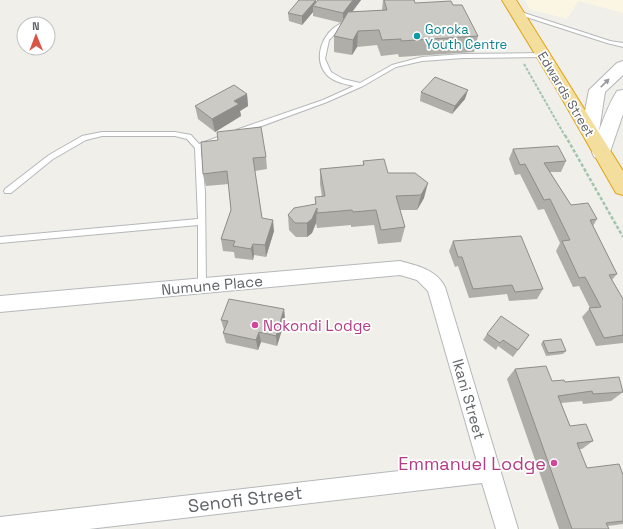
<svg xmlns="http://www.w3.org/2000/svg" width="623" height="529" font-family="'Space Grotesk',sans-serif">
	<style>
		.commercial { fill: #fbf6e3 }
		.lines { fill: none; stroke-linecap: round; stroke-linejoin: round }
		.lane-casing { stroke: #b5b8bb; stroke-width: 2 }
		.street-casing { stroke: #b5b8bb; stroke-width: 2 }
		.secondary-casing { stroke: #b5b7bb; stroke-width: 2 }
		.highway-casing { stroke: #e1a417; stroke-width: 2 }
		.path-far1 { stroke: #a2c5ad; stroke-width: 2; stroke-dasharray: 3 1.5; stroke-linecap: butt }
		.path { stroke: #a2c5ad; stroke-width: 2.5; stroke-dasharray: 3.5 2; stroke-linecap: butt }
		.lane { fill: #fff; fill-rule: evenodd }
		.street { fill: #fff; fill-rule: evenodd }
		.secondary { fill: #fff; fill-rule: evenodd }
		.highway { fill: #f3de9d; fill-rule: evenodd }
		.wall { fill: #afaea9 }
		.shaded-wall { fill: #8f8d8a }
		.building { fill: #cccac5; stroke: #8f8d8a }
		.oneway { fill: #989a9c }
		.culture-dot { fill: #0f9aa8; stroke: #fff; stroke-width: 1.5 }
		.hotel-dot { fill: #d1479c; stroke: #fff; stroke-width: 1.5 }
		.labels { text-anchor: middle; dominant-baseline: central; stroke-width: 3.5; stroke-linejoin: round; paint-order: stroke }
		.far-culture-label { font-size: 13px; fill: #0d838f; stroke: #fff; text-anchor: start }
		.far-street-label { font-size: 13px; fill: #606367; stroke: #fff }
		.street-label { font-size: 15px; fill: #606367; stroke: #fff }
		.hotel-label { font-size: 15px; fill: #b23c85; stroke: #fff; text-anchor: start }
		.near-hotel-label { font-size: 18px; fill: #b23c85; stroke: #fff; text-anchor: end }
		.near-street-label { font-size: 18px; fill: #606367; stroke: #fff }
	</style>
	<rect width="100%" height="100%" fill="#f0efe9"/>
	<path class="commercial" d="M525,0H623V13L579,1L567,19L529,9Z"/>
	<g class="lines">
		<defs>
			<path id="lane" d="M514,11H518L610,41L623,43V47L607,43L514,13Z
				M340,24L342,25V27L329,40L325,59L331,72L343,79L360,83L392,65L422,57L463,54L543,53L546,55L543,57L463,58L422,61L396,67L363,86L327,102L240,134H236V130L323,100L354,86C345,84 333,82 326,74C313,58 322,33 340,24Z
				M102,132H175L191,135L199,144L226,134H230V138L201,148L205,192L206,286L205,288L202,289L199,288L198,286V225L0,243V237L198,219L195,148L187,139L175,136H102L86,140L53,159L11,193H5L4,191L5,189L49,155L82,136Z"/>
			<path id="street" d="M400,261C417,266 436,269 445,287L518,529H496L482,483L89,529H0V517L477,462L428,291L417,280L400,275L0,312V296Z"/>
			<path id="secondary" d="M623,61V75L605,92L599,131C604,117 609,104 617,91L623,90V114L610,152L608,157L601,159L594,157L592,152L599,133L596,136L590,138L584,136L581,132L589,90L617,63Z"/>
			<path id="highway" d="M502,0H516L623,171V195L616,193L557,90Z"/>
		</defs>
		<use href="#lane" class="lane-casing"/>
		<use href="#street" class="street-casing"/>
		<use href="#secondary" class="secondary-casing"/>
		<use href="#highway" class="highway-casing"/>
		<path class="path-far1" d="M524,64L565,136"/>
		<path class="path" d="M565,135L623,237"/>
		<use href="#lane" class="lane"/>
		<use href="#street" class="street"/>
		<use href="#secondary" class="secondary"/>
		<use href="#highway" class="highway"/>
	</g>
	<path class="wall" d="M361,0L352,12L382,10L383,0H414L415,3L453,5L478,36L474,52L399,57L398,54L381,56L377,45L357,47L352,55L334,52V36L342,23L313,16V12L302,25L289,21L288,13L316,3Z
		M421,92L465,99L452,114L420,101Z
		M247,94L248,106L240,111L241,116L215,132L198,119L195,106Z
		M201,142L266,157L267,169L255,171L262,218L274,231L266,257L254,255L253,260L235,258L234,252L223,251L221,239L231,210L229,184L206,186L203,174Z
		M513,149L566,161L561,172H550L571,205L597,219L593,226L617,274L612,280L623,299V343L596,346L582,317L590,308L579,286L573,287L556,251L560,243L544,209L538,210L520,174L515,175L509,159Z
		M363,161L388,173L424,198L417,210H400L405,227L401,242L378,244L374,225L351,227V225L317,228L316,223L312,233L307,237H296L289,230L288,215L315,204V197H322L320,184V169L363,166Z
		M453,241L543,289L537,299L509,301L507,294L469,298L458,266L455,267L449,251Z
		M284,309L285,320L277,346L261,342L258,350L226,343L223,333L224,330L221,320Z
		M487,334L529,335L513,357L498,346L496,350L483,340Z
		M543,341L566,351L563,354L546,356L541,344Z
		M515,369L552,381L565,382L623,392L611,401L583,404L582,401L561,403L570,426L593,441L582,449H579L587,468L623,475V524L608,526L609,529H559L507,379Z"/>
	<path class="shaded-wall" d="M316,0V6H313V12L302,25V16Z
		M353,0H361L343,24V13Z
		M358,31L357,47L352,55L353,40Z
		M468,90L465,99L452,114L455,106Z
		M247,94L248,106L240,111L241,116L215,132L212,119L234,101Z
		M428,183L424,198L417,210L421,195Z
		M317,208L316,223L312,233L307,237V223Z
		M273,220L274,231L266,257L265,245Z
		M253,244L254,255L253,260L251,249Z
		M284,309L285,320L277,346L276,336Z
		M259,332L261,342L258,350L256,340Z"/>
	<path class="building" d="M299,0H316L302,16L288,13Z
		M318,0H353L343,13L313,6Z
		M384,0H414L415,3L451,1L453,5H462L478,36L401,41V39L382,40L379,30L358,31L353,40L334,36L348,12L387,10Z
		M435,77L468,90L455,106L421,92Z
		M234,85L247,94L234,101L239,104L212,119L195,106Z
		M261,127L266,157L253,158L262,218L273,220L265,245L253,244L251,249L233,246L235,241L221,239L231,210L227,171L203,174L201,142L218,140L217,132Z
		M558,146L566,161L544,163L571,205L588,203L597,219L590,220L617,274L609,275L623,299V335L604,338L589,308L601,307L585,277L579,278L562,241L570,240L550,199L544,200L525,164L520,165L513,149Z
		M384,159L388,173H415L428,183L421,195L396,196L405,227L381,230L376,210L353,212L352,210L317,213V208L312,219L307,223H295L288,215L294,208L316,204L315,197L325,196L320,169L364,165L363,161Z
		M521,236L543,289L515,292L512,285L473,289L462,257H458L453,241Z
		M229,299L284,309L276,336L259,332L256,340L223,333L228,321L221,320Z
		M501,316L529,335L518,350L503,340L500,343L487,334Z
		M561,339L566,351L548,353L543,341Z
		M546,366L552,381L564,380L565,382L619,377L623,392L593,394L592,391L558,396L570,426L586,424L593,441L577,443L587,468L619,464L623,475V521L606,523L609,529H572L515,369Z"/>
	<defs><path id="oneway-solid" d="M-6-.8H1V-3.2L6.5 0L1 3.2V.8H-6Z"/></defs>
	<use class="oneway" href="#oneway-solid" transform="translate(605 83) rotate(-44)"/>
	<circle class="culture-dot" cx="417" cy="36" r="4"/>
	<g class="hotel-dot">
		<circle cx="255" cy="325" r="4"/>
		<circle cx="554" cy="463" r="4"/>
	</g>
	<g class="labels">
		<g class="far-culture-label">
			<text x="425" y="29">Goroka<tspan x="425" dy="15">Youth Centre</tspan></text>
		</g>
		<g class="far-street-label">
			<text transform="translate(566 94) rotate(59)">Edwards Street</text>
		</g>
		<g class="street-label">
			<text transform="translate(212 285) rotate(-5)">Numune Place</text>
			<text transform="translate(469 399) rotate(74)">Ikani Street</text>
		</g>
		<g class="hotel-label">
			<text x="263" y="325">Nokondi Lodge</text>
		</g>
		<g class="near-hotel-label">
			<text x="546" y="463">Emmanuel Lodge</text>
		</g>
		<g class="near-street-label">
			<text transform="translate(245 499) rotate(-7)">Senofi Street</text>
		</g>
	</g>
	<g transform="translate(36 36) rotate(359)"><circle r="19" fill="#ffffff" stroke="#bfc1c2"/>
	<path d="M0-3L7 15L0 10L-7 15Z" fill="#d95346"/>
	<text y="-6" font-size="11" font-weight="bold" text-anchor="middle" fill="#606367">N</text>
	</g>
</svg>
